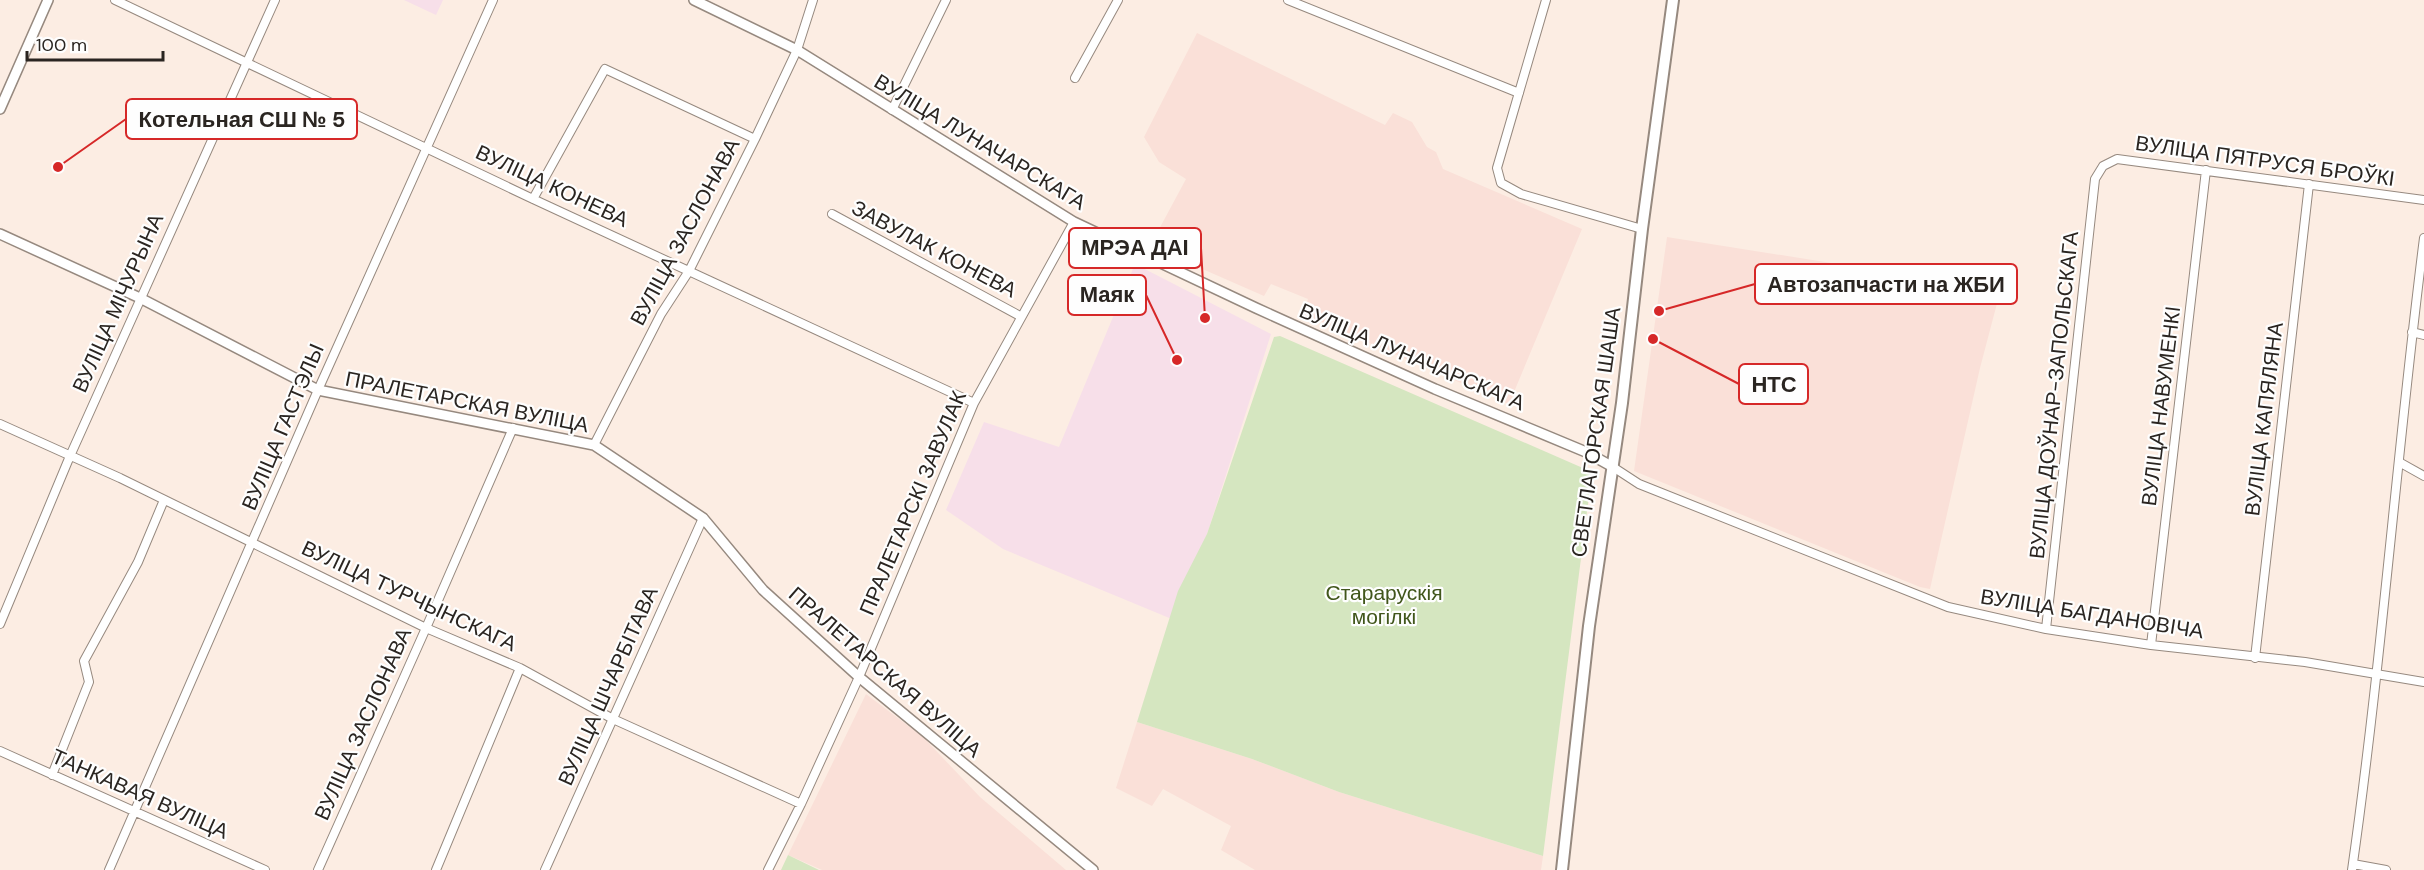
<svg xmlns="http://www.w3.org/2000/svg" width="2424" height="870" font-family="'DM Sans',sans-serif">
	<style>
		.commercial { fill: #f7dfe9 }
		.industrial { fill: #fae0d8 }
		.green { fill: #d5e6c0 }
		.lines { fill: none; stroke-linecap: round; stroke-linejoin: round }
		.minor-casing { stroke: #96897f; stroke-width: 10 }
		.tertiary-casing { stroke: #96897f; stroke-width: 12 }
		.secondary-casing { stroke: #96897f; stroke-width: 14 }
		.minor { stroke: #fff; stroke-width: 8 }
		.tertiary { stroke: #fff; stroke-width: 9 }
		.secondary { stroke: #fff; stroke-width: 10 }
		.labels { text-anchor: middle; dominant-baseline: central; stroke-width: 4.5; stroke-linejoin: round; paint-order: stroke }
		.street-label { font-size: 21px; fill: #2a2521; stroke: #fefefe }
		.park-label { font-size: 21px; fill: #41561b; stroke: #fefefe }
		.leader { fill: none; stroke: #d62828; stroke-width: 2 }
		.callout-dot { fill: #d62828; stroke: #fefefe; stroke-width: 2 }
		.callout { fill: #fefefe; stroke: #d62828; stroke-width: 2 }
		.callout-label { font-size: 22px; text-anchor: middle; font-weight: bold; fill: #2a2521 }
	</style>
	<rect width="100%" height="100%" fill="#fcede3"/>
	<path class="commercial" d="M404,0H443L436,15Z
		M1135,264L1271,334L1179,622L1003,549L946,510L984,422L1059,447Z"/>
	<path class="industrial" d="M1197,33L1385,125L1393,113L1412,122L1427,147L1436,152L1443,169L1582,229L1509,404L1303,314L1308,299L1271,284L1264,296L1150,246L1186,179L1159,162L1144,137Z
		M1667,237L1932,279L2000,292L1980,368L1930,589L1920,587L1634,471Z
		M866,694L923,737L980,797L1066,870H822L788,855Z
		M1137,722L1252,759L1339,792L1543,856L1541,870H1255L1221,850L1231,826L1163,789L1152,806L1116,788Z"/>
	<path class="green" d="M1280,336L1592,472L1543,856L1339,792L1252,759L1137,722L1178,591L1207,534L1274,337Z
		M788,855L819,870H781Z"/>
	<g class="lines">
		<defs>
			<path id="minor" d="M115,0L533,199L974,403
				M1288,0L1519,93
				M1546,0L1497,168L1501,183L1521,194L1642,229
				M1075,78L1118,0
				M892,110L946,0
				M533,199L605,69L755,139
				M832,214L1020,316
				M2412,332L2424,335
				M0,424L120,478L426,628L520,668L613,719L801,804
				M594,445L661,314L689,271L755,139L797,50L813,0
				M2399,462L2424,476
				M1613,467L1639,484L1948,607L2046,629L2151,645L2305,662L2424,682
				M0,624L70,456L275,0
				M2046,629L2095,179L2103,166L2117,159L2424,200
				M2151,645L2206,170
				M2255,658L2309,184
				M0,751L265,870
				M52,775L89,682L84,661L138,562L164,500
				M2353,864L2386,870
				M109,870L318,390L493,0
				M318,870L426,628L513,428
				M436,870L520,668
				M545,870L703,518
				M768,870L801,804L859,677L974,403L1074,222
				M2352,870C2382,660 2397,449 2424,238"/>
			<path id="tertiary" d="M694,0L797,50L1074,222L1256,308L1435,389L1586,452L1613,467
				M0,109L48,0
				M0,234L140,298L318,390L594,445L703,518L763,590L859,677L1093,870"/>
			<path id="secondary" d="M1562,870L1589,626L1622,403L1642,229L1673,0"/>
		</defs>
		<use href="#minor" class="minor-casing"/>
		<use href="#tertiary" class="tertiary-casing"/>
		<use href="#secondary" class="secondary-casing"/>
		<use href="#minor" class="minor"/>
		<use href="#tertiary" class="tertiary"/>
		<use href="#secondary" class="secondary"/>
	</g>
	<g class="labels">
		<g class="street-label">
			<text transform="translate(980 142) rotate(31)">ВУЛІЦА ЛУНАЧАРСКАГА</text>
			<text transform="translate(2265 161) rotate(8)">ВУЛІЦА ПЯТРУСЯ БРОЎКІ</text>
			<text transform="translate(552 186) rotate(25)">ВУЛІЦА КОНЕВА</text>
			<text transform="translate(685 232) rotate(-62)">ВУЛІЦА ЗАСЛОНАВА</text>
			<text transform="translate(934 249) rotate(28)">ЗАВУЛАК КОНЕВА</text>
			<text transform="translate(118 303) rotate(-66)">ВУЛІЦА МІЧУРЫНА</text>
			<text transform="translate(1412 357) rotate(23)">ВУЛІЦА ЛУНАЧАРСКАГА</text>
			<text transform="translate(2054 395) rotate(-84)">ВУЛІЦА ДОЎНАР-ЗАПОЛЬСКАГА</text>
			<text transform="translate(467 402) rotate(11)">ПРАЛЕТАРСКАЯ ВУЛІЦА</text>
			<text transform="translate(2161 406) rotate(-83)">ВУЛІЦА НАВУМЕНКІ</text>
			<text transform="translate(2264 419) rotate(-83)">ВУЛІЦА КАПЯЛЯНА</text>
			<text transform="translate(283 427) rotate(-67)">ВУЛІЦА ГАСТЭЛЫ</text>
			<text transform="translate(1596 432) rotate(-82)">СВЕТЛАГОРСКАЯ ШАША</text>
			<text transform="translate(913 503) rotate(-67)">ПРАЛЕТАРСКІ ЗАВУЛАК</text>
			<text transform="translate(409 596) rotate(25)">ВУЛІЦА ТУРЧЫНСКАГА</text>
			<text transform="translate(2092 614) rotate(9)">ВУЛІЦА БАГДАНОВІЧА</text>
			<text transform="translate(885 672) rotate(41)">ПРАЛЕТАРСКАЯ ВУЛІЦА</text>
			<text transform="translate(608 686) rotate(-66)">ВУЛІЦА ШЧАРБІТАВА</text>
			<text transform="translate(363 724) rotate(-66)">ВУЛІЦА ЗАСЛОНАВА</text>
			<text transform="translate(140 794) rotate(24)">ТАНКАВАЯ ВУЛІЦА</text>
		</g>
		<g class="park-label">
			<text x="1384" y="593">Старарускія<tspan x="1384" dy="24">могілкі</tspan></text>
		</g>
	</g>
	<path class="leader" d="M58 167L126 119M1205 318L1201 248M1659 311L1755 284M1177 360L1146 295M1653 339L1739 384"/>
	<g class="callout-dot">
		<circle cx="58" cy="167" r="6"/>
		<circle cx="1205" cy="318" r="6"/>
		<circle cx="1659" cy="311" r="6"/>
		<circle cx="1177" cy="360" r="6"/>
		<circle cx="1653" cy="339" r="6"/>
	</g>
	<g class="callout">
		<rect x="126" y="99" width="231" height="40" rx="6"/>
		<rect x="1069" y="228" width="132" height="40" rx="6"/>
		<rect x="1755" y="264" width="262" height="40" rx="6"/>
		<rect x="1068" y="275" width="78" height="40" rx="6"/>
		<rect x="1739" y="364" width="69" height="40" rx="6"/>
	</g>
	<g class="callout-label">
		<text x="242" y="127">Котельная СШ № 5</text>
		<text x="1135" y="255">МРЭА ДАІ</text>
		<text x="1886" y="292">Автозапчасти на ЖБИ</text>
		<text x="1107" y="302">Маяк</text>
		<text x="1774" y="392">НТС</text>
	</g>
	<path d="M27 51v9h136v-9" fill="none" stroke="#2a2521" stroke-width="3"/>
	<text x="36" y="51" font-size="18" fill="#2a2521" stroke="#fefefe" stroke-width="4.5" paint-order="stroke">100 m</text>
</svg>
